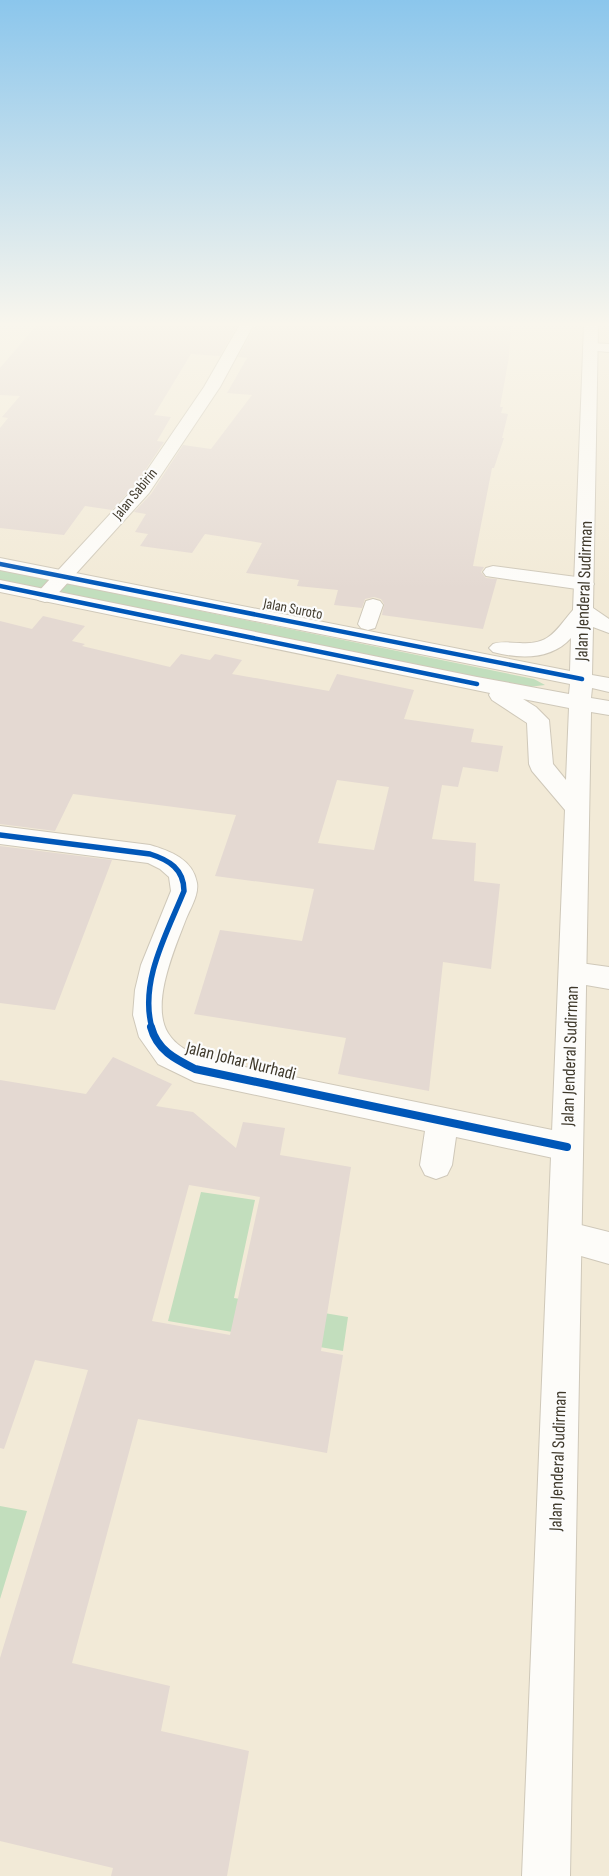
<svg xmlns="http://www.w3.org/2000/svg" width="609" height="1876" font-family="'Sofia Sans Condensed',sans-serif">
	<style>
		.green { fill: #c2debd }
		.building { fill: #e4d9d2; fill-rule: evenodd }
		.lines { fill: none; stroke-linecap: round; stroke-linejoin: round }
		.minor-casing { stroke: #cfc8b9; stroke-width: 2 }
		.major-casing { stroke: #cfc8b9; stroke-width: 2 }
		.minor { fill: #fdfcf9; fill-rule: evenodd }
		.major { fill: #fdfcf9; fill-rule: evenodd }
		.cycleway-far2-casing { stroke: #fcfcfc; stroke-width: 7 }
		.cycleway-far1-casing { stroke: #fcfcfc; stroke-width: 9 }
		.cycleway-casing { stroke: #fcfcfc; stroke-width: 11 }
		.cycleway-far2 { stroke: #0057b8; stroke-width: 4.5 }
		.cycleway-far1 { stroke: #0057b8; stroke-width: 5.5 }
		.cycleway { stroke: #0057b8; stroke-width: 8 }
		.labels { text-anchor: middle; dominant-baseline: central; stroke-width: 4.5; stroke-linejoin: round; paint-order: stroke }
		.far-street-label { font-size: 15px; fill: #3f392b; stroke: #fcfcfc }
		.street-label { font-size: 18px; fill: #3f392b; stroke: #fcfcfc }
	</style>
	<rect width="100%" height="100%" fill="#f2ead7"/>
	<path class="green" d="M0,570L534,679L545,685L529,687L0,581Z
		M201,1192L255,1200L234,1298L348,1317L343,1351L168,1321Z
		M0,1506L27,1511L0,1599Z"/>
	<path class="building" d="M36,326H237L220,356L191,354L154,415L171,417L157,441L164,442L136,484L112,510L85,506L64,535L0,528V428L8,418L2,417L20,396L0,395V368Z
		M255,326H511L509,357L500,407H503L501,413L508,414L502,438H504L494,468H492L473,566L484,567L481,572L486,578L497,579L483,629L382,615L384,604L381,599L374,597L365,599L362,608L334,605L338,590L297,586L299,580L246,573L262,543L205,534L192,553L140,546L148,534L135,532L146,514L134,512L151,494L183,445L211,449L252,395L227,393L247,358L238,357Z
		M43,616L85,626L72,641L85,644L82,646L170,667L181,654L210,660L215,654L242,660L232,674L329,691L337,674L414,690L404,719L474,729L471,742L503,746L498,772L463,767L458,787L442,785L432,839L476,843L474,881L500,884L491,969L443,962L429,1091L338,1074L346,1038L194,1014L220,930L302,941L314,889L215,876L236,815L73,794L55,831L0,824V621L32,629ZM337,780L389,787L374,850L318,843Z
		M0,846L112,860L55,1010L0,1003Z
		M113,1057L172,1084L156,1106L193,1112L236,1148L243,1122L285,1128L280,1155L351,1167L321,1351L343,1355L327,1453L138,1419L72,1663L170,1686L161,1731L249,1751L227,1876H111L113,1868L0,1841V1658L88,1370L35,1360L4,1449L0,1448V1080L86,1094ZM189,1185L260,1197L230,1335L152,1321Z"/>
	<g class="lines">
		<defs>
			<path id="minor" d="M239,326H253L220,387L149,493L52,600L45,602L38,600L35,596L38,592L137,485L204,387Z
				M590,343L609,344V352L585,350L583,347L585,344Z
				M493,566L584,578L591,580L594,584L591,588L584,590L486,576L483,572L486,568Z
				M373,599L380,601L383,605L375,628L368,630L361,628L358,624L366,601Z
				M0,826L150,845C170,851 193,859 197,883C199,895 190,909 186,919C175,948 150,1004 168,1033C176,1046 188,1051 201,1058L567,1133L578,1137L583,1147L578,1157L567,1161L456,1137L452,1165L447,1175L436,1179L425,1175L420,1165L425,1131L195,1082L158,1064L139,1037L133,1015L135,990L141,965L171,891L169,877L160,869L148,863L0,844Z
				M573,962L609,967V989L563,981L559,973L563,965Z
				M565,1221L609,1232V1264L553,1248L548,1237L553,1226Z"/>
			<path id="major" d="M584,326H598L593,608L609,619V633L593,627L592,675L609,678V692L592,688L591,698L609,701V715L591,712L570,1876H522L565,810L532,771L529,764L527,723L492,700L489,695L490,693L0,592V580L477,677L569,694L570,684L0,570V558L570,671L571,638C551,660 520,659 493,652L489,648L493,644C502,641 510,643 520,643C550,645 555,631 573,610ZM523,699L569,708L566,780L553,764L549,720L536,707Z"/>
		</defs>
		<use href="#minor" class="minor-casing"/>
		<use href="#major" class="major-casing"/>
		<use href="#minor" class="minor"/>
		<use href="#major" class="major"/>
		<defs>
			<path id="cycleway-far2" d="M0,564L582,679
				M0,586L477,684"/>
			<path id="cycleway-far1" d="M0,835L150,854C169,860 184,869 184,891C167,933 139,982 152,1028"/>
			<path id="cycleway" d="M151,1027C157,1050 175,1059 195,1069L567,1147"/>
		</defs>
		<use href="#cycleway-far2" class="cycleway-far2-casing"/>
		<use href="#cycleway-far1" class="cycleway-far1-casing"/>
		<use href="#cycleway" class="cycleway-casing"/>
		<use href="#cycleway-far2" class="cycleway-far2"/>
		<use href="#cycleway-far1" class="cycleway-far1"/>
		<use href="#cycleway" class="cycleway"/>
	</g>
	<linearGradient id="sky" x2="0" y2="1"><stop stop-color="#8bc6ec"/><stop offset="0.55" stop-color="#f9f6ed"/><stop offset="1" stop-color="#f9f6ed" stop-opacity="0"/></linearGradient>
	<rect width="609" height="589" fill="url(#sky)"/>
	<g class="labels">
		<g class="far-street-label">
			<text transform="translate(135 494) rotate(-51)">Jalan Sabirin</text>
			<text transform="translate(293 609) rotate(11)">Jalan Suroto</text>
		</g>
		<g class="street-label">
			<text transform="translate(584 591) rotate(-88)">Jalan Jenderal Sudirman</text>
			<text transform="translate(570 1056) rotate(-88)">Jalan Jenderal Sudirman</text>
			<text transform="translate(241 1061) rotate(14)">Jalan Johar Nurhadi</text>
			<text transform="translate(558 1461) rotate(-88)">Jalan Jenderal Sudirman</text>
		</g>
	</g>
</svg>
